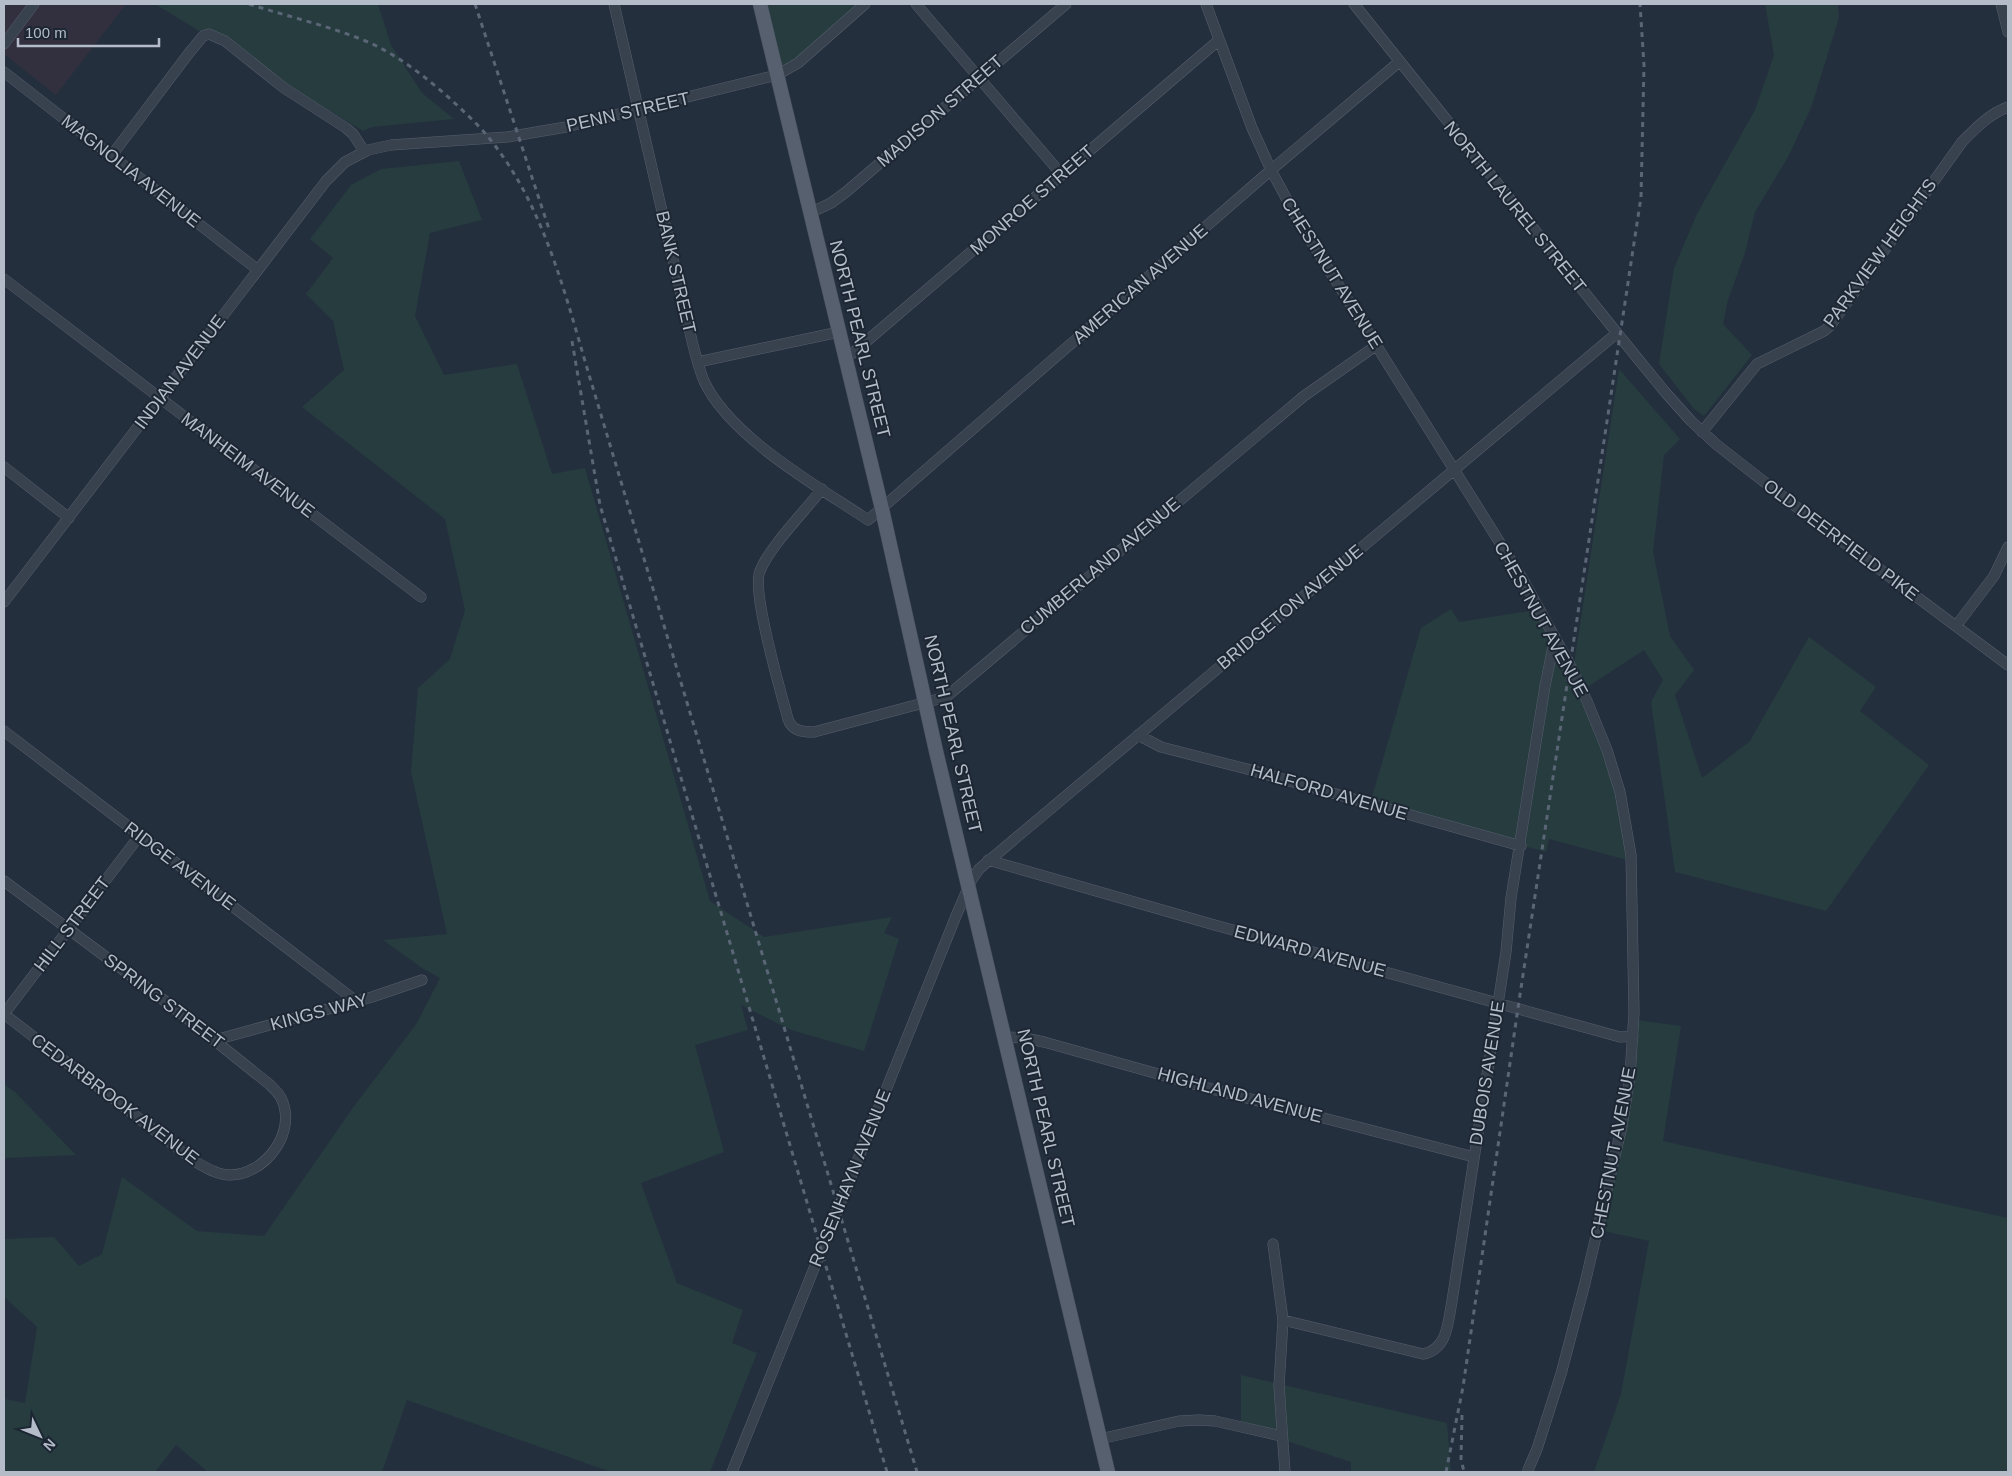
<svg xmlns="http://www.w3.org/2000/svg" width="2012" height="1476" font-family="Helvetica,sans-serif">
	<style>
		.medical { fill: #32303f }
		.green { fill: #263c3f }
		.lines { fill: none; stroke-linecap: round; stroke-linejoin: round }
		.minor-casing { stroke: #565f6c; stroke-width: 11 }
		.major-casing { stroke: #414a57; stroke-width: 15 }
		.minor { stroke: #38414e; stroke-width: 10 }
		.major { stroke: #56606e; stroke-width: 14 }
		.rail { stroke: #5a6575; stroke-width: 3; stroke-dasharray: 5 5; stroke-linecap: butt }
		.labels { text-anchor: middle; dominant-baseline: central; stroke-width: 4; stroke-linejoin: round; paint-order: stroke }
		.street-label { font-size: 18px; fill: #b4bcc9; stroke: #1d2633 }
	</style>
	<rect width="100%" height="100%" fill="#242f3e"/>
	<path class="medical" d="M4,4H126L56,95L4,54Z"/>
	<path class="green" d="M155,4H378L391,45L422,93L454,119L372,127L363,131Z
		M760,4H865L777,75Z
		M1765,4H1838L1839,18L1811,108L1788,157L1755,212L1745,253L1728,300L1723,324L1752,355L1704,416L1694,409L1659,364L1674,268L1697,214L1755,110L1774,55Z
		M459,161L482,220L430,233L415,316L444,375L517,364L552,474L585,468L710,901L764,937L892,917L884,933L899,939L864,1051L791,1030L741,1005L748,1030L695,1045L724,1152L641,1183L677,1283L743,1310L732,1343L757,1353L710,1472H611L407,1400L382,1472H208L176,1445L155,1472H4V1399L25,1403L37,1327L4,1297V1239L54,1237L79,1266L102,1254L122,1177L197,1231L264,1236L352,1109L417,1023L440,978L422,968L383,940L447,934L411,772L418,688L450,659L465,610L445,519L302,407L344,370L333,321L306,294L333,258L310,239L351,185L381,169Z
		M1619,369L1680,439L1664,455L1653,552L1670,636L1694,670L1675,695L1702,778L1750,741L1809,637L1876,687L1860,711L1929,765L1826,911L1675,872L1651,702L1663,680L1644,650L1586,688L1635,862L1549,839L1546,852L1370,804L1421,628L1451,609L1459,622L1541,609L1574,664Z
		M1636,1020L1681,1026L1663,1141L2008,1218V1472H1594L1621,1394L1649,1241L1599,1230Z
		M4,1084L15,1092L76,1155L4,1158Z
		M1241,1375L1447,1423L1451,1472H1351V1462L1241,1426Z"/>
	<g class="lines">
		<defs>
			<path id="minor" d="M614,4L693,345C696,357 699,369 704,381C730,437 817,486 868,520L1271,170L1399,62
				M916,4L1062,175
				M1206,4L1252,128L1271,170L1299,222L1522,578L1570,665L1587,701L1607,750L1620,792L1631,855L1634,1013L1630,1076L1622,1126L1585,1283L1561,1374L1537,1449L1528,1470
				M1354,4L1617,333L1665,392L1691,421L1717,445L1799,509L2008,665
				M2001,4L2008,32
				M4,44L34,4
				M4,72L258,270
				M112,155L189,53L203,36L209,34L225,41L284,88L346,128L353,134L364,151
				M810,213L831,203L846,192L1066,4
				M4,279L421,597
				M844,356L853,353L861,346L1219,40
				M698,362L839,332
				M1702,432L1757,364L1824,331L1830,326L1962,142C1976,128 1989,114 2008,107
				M4,467L69,518
				M822,489C805,511 770,546 760,571C751,591 781,692 788,719C792,731 802,732 814,732L946,697L1304,396L1377,345
				M4,602L326,181L345,162L368,150L391,145L507,137L566,127L777,75L798,63L865,4
				M1956,626L1994,576L2008,547
				M4,731L356,1001
				M1138,735L1161,747L1247,769L1521,846
				M988,860L1211,924L1620,1037L1633,1036
				M4,881L169,1004L269,1084C273,1088 279,1093 281,1098C298,1132 265,1175 230,1175C217,1175 205,1167 194,1161L4,1014
				M4,1014L140,835
				M1006,1037L1025,1038L1044,1042L1208,1088L1474,1157
				M215,1040L372,997L422,980
				M1273,1244L1283,1320L1279,1386L1285,1472
				M1283,1320L1423,1354C1448,1349 1448,1322 1452,1301L1506,952L1511,898L1545,686L1555,637
				M1100,1439L1179,1421L1199,1420L1215,1421L1281,1436
				M732,1472L956,916L971,881L979,869L1617,333"/>
			<path id="major" d="M760,4L882,509L936,751L1108,1472"/>
		</defs>
		<use href="#minor" class="minor-casing"/>
		<use href="#major" class="major-casing"/>
		<use href="#minor" class="minor"/>
		<use href="#major" class="major"/>
		<path class="rail" d="M249,4C289,17 330,26 368,42C397,55 423,75 446,95C461,109 476,122 489,138C547,209 567,303 593,388L917,1472
			M475,4L549,229
			M572,341L600,505L887,1472
			M1462,1415L1461,1459L1464,1472
			M1446,1472L1463,1387L1518,1008L1641,197L1644,65L1640,4"/>
	</g>
	<g class="labels">
		<g class="street-label">
			<text transform="translate(940 111) rotate(-41)">MADISON STREET</text>
			<text transform="translate(628 112) rotate(-13)">PENN STREET</text>
			<text transform="translate(131 171) rotate(38)">MAGNOLIA AVENUE</text>
			<text transform="translate(1032 200) rotate(-41)">MONROE STREET</text>
			<text transform="translate(1515 207) rotate(51)">NORTH LAUREL STREET</text>
			<text transform="translate(1880 253) rotate(-54)">PARKVIEW HEIGHTS</text>
			<text transform="translate(676 272) rotate(77)">BANK STREET</text>
			<text transform="translate(1332 273) rotate(58)">CHESTNUT AVENUE</text>
			<text transform="translate(1140 284) rotate(-41)">AMERICAN AVENUE</text>
			<text transform="translate(860 339) rotate(76)">NORTH PEARL STREET</text>
			<text transform="translate(180 372) rotate(-53)">INDIAN AVENUE</text>
			<text transform="translate(248 465) rotate(37)">MANHEIM AVENUE</text>
			<text transform="translate(1841 540) rotate(37)">OLD DEERFIELD PIKE</text>
			<text transform="translate(1100 566) rotate(-40)">CUMBERLAND AVENUE</text>
			<text transform="translate(1290 607) rotate(-40)">BRIDGETON AVENUE</text>
			<text transform="translate(1541 619) rotate(61)">CHESTNUT AVENUE</text>
			<text transform="translate(953 734) rotate(77)">NORTH PEARL STREET</text>
			<text transform="translate(1329 792) rotate(16)">HALFORD AVENUE</text>
			<text transform="translate(180 866) rotate(37)">RIDGE AVENUE</text>
			<text transform="translate(72 924) rotate(-53)">HILL STREET</text>
			<text transform="translate(1310 951) rotate(15)">EDWARD AVENUE</text>
			<text transform="translate(164 1001) rotate(37)">SPRING STREET</text>
			<text transform="translate(319 1012) rotate(-15)">KINGS WAY</text>
			<text transform="translate(1487 1073) rotate(-81)">DUBOIS AVENUE</text>
			<text transform="translate(1240 1095) rotate(15)">HIGHLAND AVENUE</text>
			<text transform="translate(115 1099) rotate(37)">CEDARBROOK AVENUE</text>
			<text transform="translate(1046 1128) rotate(77)">NORTH PEARL STREET</text>
			<text transform="translate(1613 1153) rotate(-79)">CHESTNUT AVENUE</text>
			<text transform="translate(850 1178) rotate(-68)">ROSENHAYN AVENUE</text>
		</g>
	</g>
	<rect width="2012" height="1476" fill="none" stroke="#b4bcc9" stroke-width="10"/>
	<g transform="translate(40 1436) rotate(133)" stroke="#1d2633" stroke-width="4" paint-order="stroke">
	<path d="M0-4L9 19L0 12L-9 19Z" fill="#b4bcc9"/>
	<text y="-8" font-size="14" font-weight="bold" text-anchor="middle" fill="#b4bcc9">N</text>
	</g>
	<path d="M18 38v8h141v-8" fill="none" stroke="#b4bcc9" stroke-width="2.5"/>
	<text x="25" y="38" font-size="15" fill="#b4bcc9" stroke="#1d2633" stroke-width="4" paint-order="stroke">100 m</text>
</svg>
